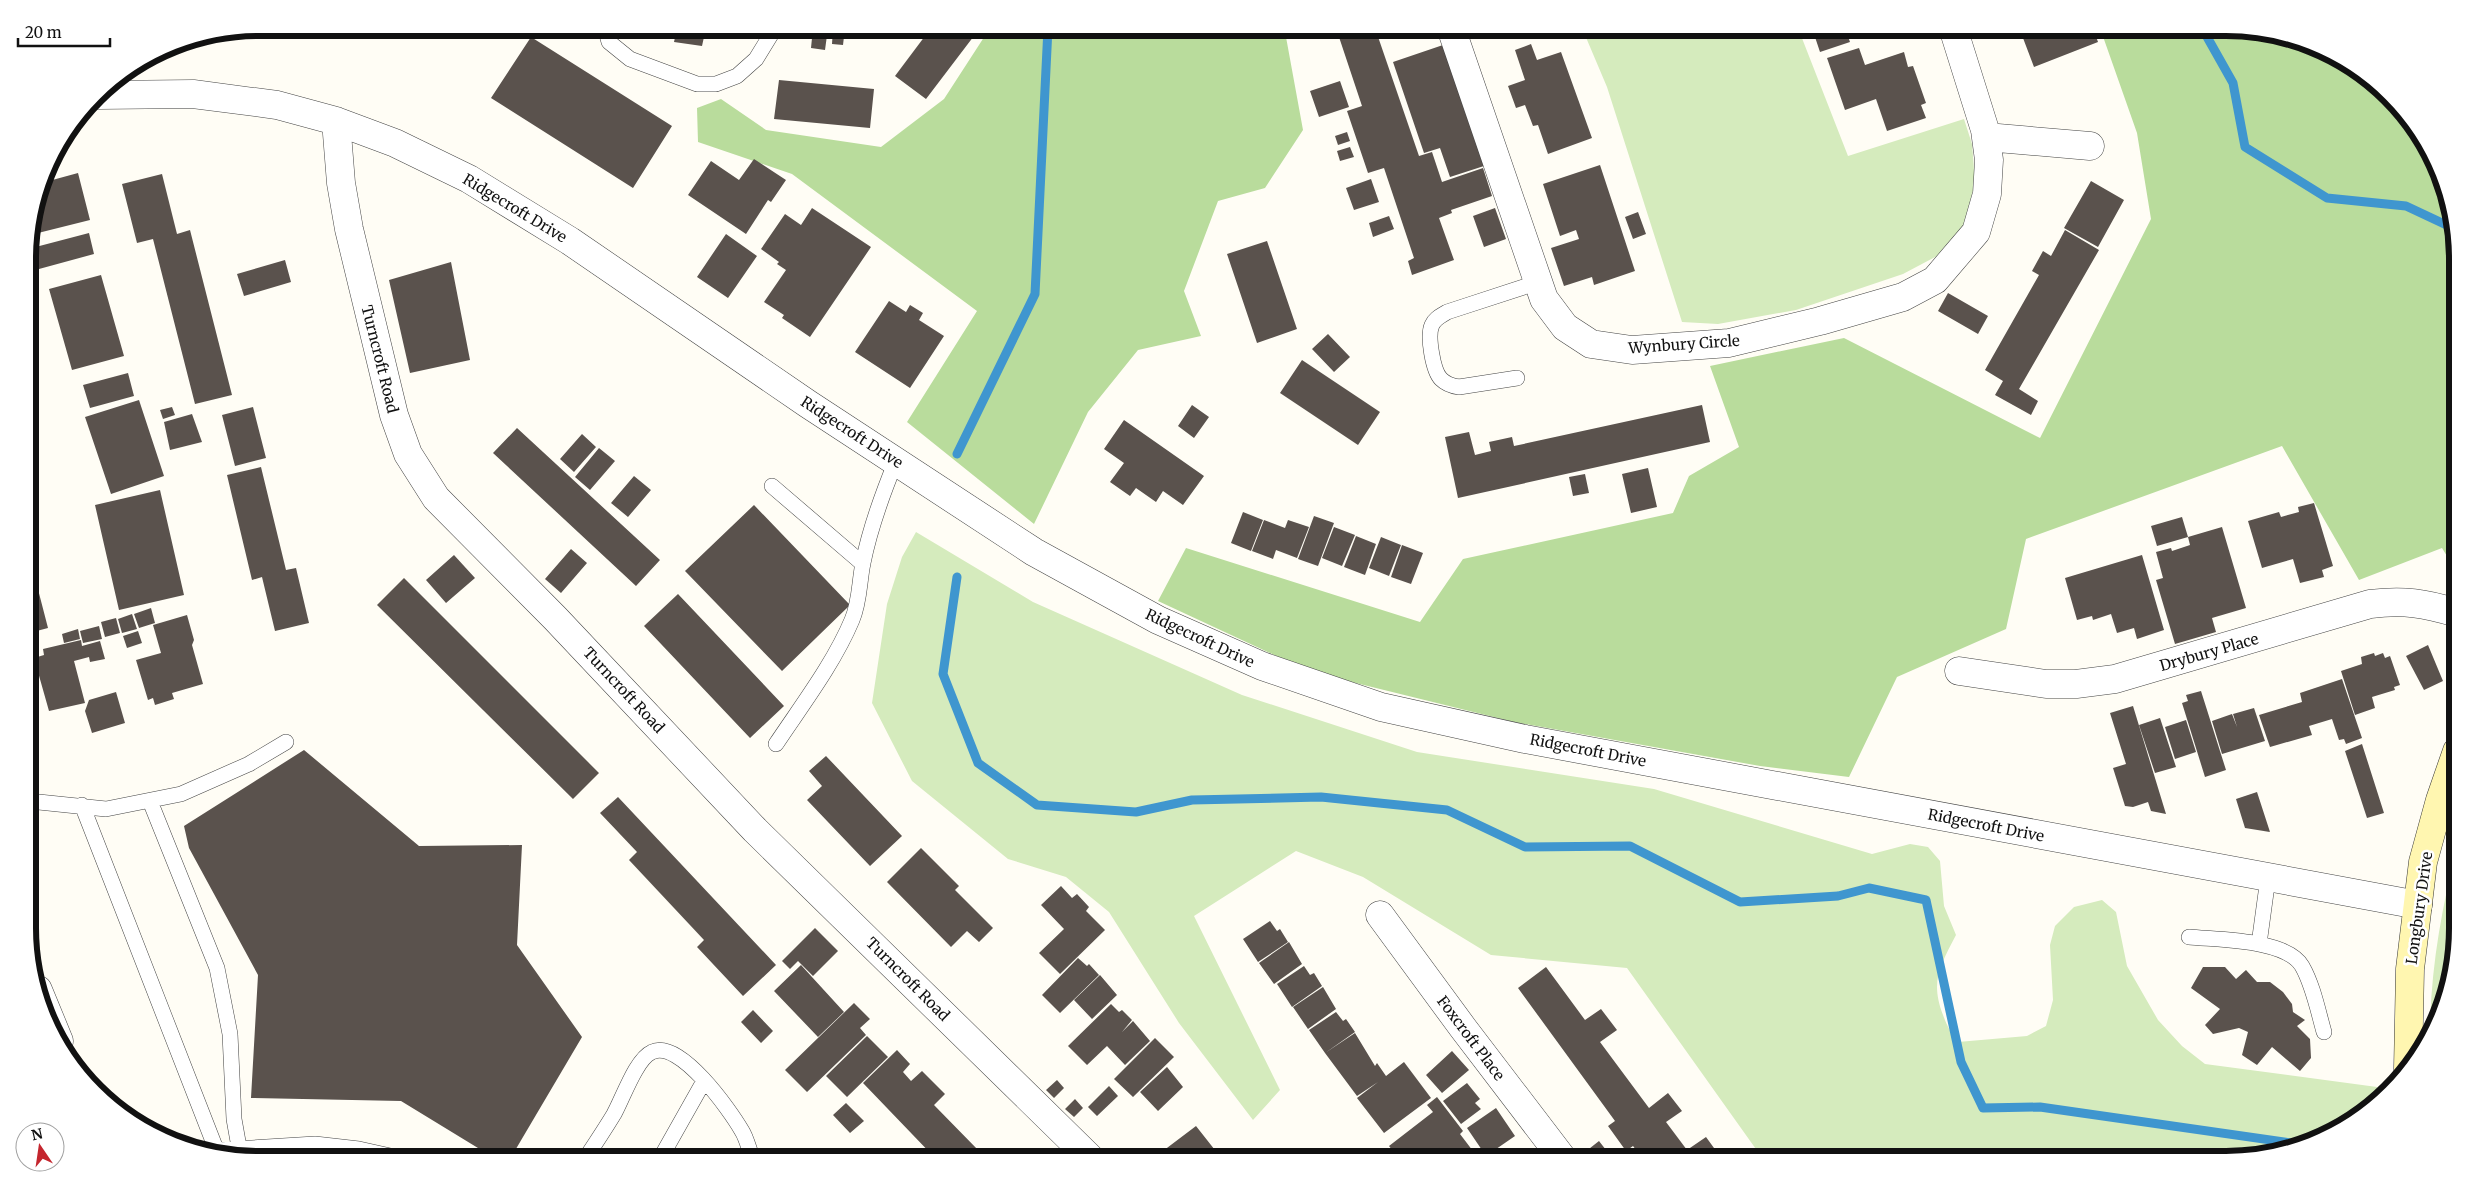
<svg xmlns="http://www.w3.org/2000/svg" width="2485" height="1187" font-family="Merriweather,serif">
	<style>
		.green { fill: #d5ebbd }
		.forest { fill: #b9dc9c }
		.lines { fill: none; stroke-linecap: round; stroke-linejoin: round }
		.stream { stroke: #3f96cf; stroke-width: 9 }
		.building { fill: #5a524d }
		.lane-casing { stroke: #444; stroke-width: 16 }
		.street-casing { stroke: #444; stroke-width: 29 }
		.secondary-casing { stroke: #333; stroke-width: 29 }
		.lane { stroke: #fff; stroke-width: 15 }
		.street { stroke: #fff; stroke-width: 28 }
		.secondary { stroke: #fff6b0; stroke-width: 28 }
		.labels { text-anchor: middle; dominant-baseline: central; stroke-width: 5; stroke-linejoin: round; paint-order: stroke }
		.street-label { font-size: 15px; fill: #111; stroke: #fff }
		.rim { fill: none; stroke: #111; stroke-width: 6 }
	</style>
	<rect width="100%" height="100%" fill="#fffdf5"/>
	<path class="green" d="M1582,28H1798L1848,156L1964,119L1972,144L1975,182L1964,227L1937,256L1903,274L1796,310L1718,324L1682,322L1607,87Z
		M916,532L1033,602L1242,695L1417,752L1654,789L1872,854L1910,844L1928,847L1940,861L1944,906L1956,935C1940,966 1930,981 1943,1015C1947,1026 1951,1033 1958,1042L2027,1036L2046,1026L2053,1000L2050,945L2055,926L2074,907L2102,900L2116,912L2127,966L2158,1020L2182,1046L2205,1064L2377,1087L2378,1099L2355,1120L2301,1147L2241,1159H1763L1627,968L1491,955L1363,877L1296,851L1194,916L1280,1090L1253,1120L1179,1023L1109,912L1066,877L1008,859L912,781L872,703L887,604L902,557Z
		M2457,849V928L2434,1030L2430,1036C2430,974 2441,909 2457,849Z"/>
	<path class="forest" d="M990,28H1281L1286,37L1303,130L1265,188L1218,201L1184,291L1201,336L1138,350L1088,412L1034,524L907,422L977,311L792,174L698,142L697,108L721,99L766,130L881,147L944,99Z
		M2100,28H2226L2328,51L2410,118L2440,171L2456,229V561H2450L2442,548L2359,580L2282,446L2026,539L2006,629L1897,677L1849,777L1760,766L1514,722L1311,672L1158,601L1186,548L1420,622L1463,559L1673,513L1689,476L1739,447L1710,366L1844,338L2040,438L2151,219L2137,133Z"/>
	<g class="lines">
		<path class="stream" d="M2202,28L2233,83L2245,147L2327,198L2406,206L2455,229
			M957,454L1035,294L1048,28
			M957,577L943,674L978,763L1037,805L1136,812L1192,800L1321,797L1447,810L1525,847L1630,846L1740,902L1838,896L1869,888L1926,900L1961,1062L1983,1108L2040,1107L2298,1144L2314,1140"/>
	</g>
	<path class="building" d="M677,28H706L702,46L674,42Z
		M813,28H828L825,50L811,48Z
		M833,28H845L843,45L832,44Z
		M931,28H980L926,99L895,76Z
		M1336,28H1375L1419,156L1432,152L1442,182L1483,168L1492,196L1451,210L1452,213L1439,218L1454,260L1412,275L1408,261L1414,258L1384,168L1368,173L1347,111L1362,106Z
		M1812,28H1845L1850,42L1820,52Z
		M2018,28H2042L2021,35Z
		M2050,28H2093L2098,42L2034,67L2023,38Z
		M531,37L672,126L633,188L491,98Z
		M1531,44L1537,60L1561,52L1592,138L1548,154L1538,125L1533,126L1525,105L1516,108L1508,86L1525,80L1515,50Z
		M1443,45L1484,166L1450,177L1440,148L1424,153L1393,62Z
		M1859,48L1865,65L1904,52L1908,67L1913,66L1926,103L1921,105L1926,118L1887,131L1876,99L1845,110L1827,58Z
		M779,80L874,89L870,128L774,119Z
		M1340,81L1349,107L1319,117L1310,91Z
		M1347,132L1350,141L1338,145L1335,136Z
		M1350,147L1354,157L1340,161L1337,151Z
		M754,159L786,180L771,202L768,200L746,234L688,195L711,161L739,180Z
		M1600,165L1635,271L1594,285L1592,277L1564,286L1551,248L1579,239L1576,230L1560,236L1543,184Z
		M78,173L90,220L30,235L45,182Z
		M162,174L177,234L190,230L232,395L195,404L153,239L137,243L122,184Z
		M1371,179L1379,202L1354,210L1346,188Z
		M2091,181L2124,200L2098,247L2064,228Z
		M812,208L871,247L810,337L782,318L784,315L764,302L786,270L777,264L779,262L761,249L785,214L801,225Z
		M1495,208L1506,239L1484,247L1473,216Z
		M1638,212L1646,234L1633,239L1625,217Z
		M1389,216L1394,229L1373,237L1369,223Z
		M2065,230L2099,250L2019,389L2038,401L2031,415L1995,395L2003,381L1985,370L2039,275L2032,271L2043,251L2051,256Z
		M89,233L94,254L28,272V249Z
		M726,234L757,256L728,298L697,277Z
		M1267,241L1297,329L1257,343L1227,254Z
		M285,260L291,282L244,296L237,274Z
		M451,262L470,360L410,373L389,280Z
		M101,275L124,356L72,370L49,289Z
		M1948,293L1988,316L1978,334L1938,311Z
		M889,301L906,312L910,305L923,313L919,320L944,336L910,388L855,352Z
		M1328,334L1350,357L1334,372L1312,349Z
		M1302,360L1380,412L1358,445L1280,393Z
		M128,373L134,396L90,408L83,385Z
		M139,400L164,476L111,494L85,417Z
		M1192,405L1209,417L1194,438L1178,426Z
		M1702,405L1710,442L1458,498L1445,437L1469,432L1475,455L1491,451L1489,442L1512,437L1514,446Z
		M172,407L175,415L163,419L160,410Z
		M253,407L266,458L235,466L222,415Z
		M192,414L202,442L170,450L164,422Z
		M1124,420L1204,476L1183,505L1163,491L1156,502L1136,488L1130,496L1110,482L1124,463L1104,449Z
		M517,428L660,560L636,586L493,453Z
		M582,434L596,447L574,472L560,459Z
		M599,448L615,461L590,490L575,477Z
		M261,467L286,570L296,568L309,623L275,631L262,577L252,580L227,475Z
		M1648,468L1657,507L1631,513L1622,474Z
		M1585,474L1589,493L1573,496L1569,477Z
		M634,476L651,490L628,517L611,503Z
		M160,490L184,595L119,610L95,505Z
		M2314,503L2333,566L2322,570L2324,577L2300,583L2293,559L2262,568L2248,521L2279,512L2281,517L2299,512L2298,507Z
		M754,505L850,605L782,671L685,571Z
		M1243,512L1263,520L1251,551L1231,543Z
		M1314,516L1334,523L1318,566L1298,559Z
		M2182,517L2188,537L2157,546L2151,526Z
		M1264,520L1285,528L1288,520L1309,527L1297,558L1276,550L1273,559L1252,551Z
		M1334,527L1355,535L1342,566L1322,558Z
		M2222,527L2246,608L2212,618L2216,632L2175,644L2156,580L2163,578L2156,552L2171,548L2172,551L2190,545L2188,537Z
		M1356,536L1376,544L1365,575L1344,567Z
		M1381,537L1401,545L1389,576L1369,568Z
		M1402,545L1423,553L1411,584L1391,577Z
		M571,549L587,563L561,593L545,579Z
		M454,555L475,578L446,603L426,580Z
		M2142,555L2164,630L2137,639L2134,628L2117,633L2111,614L2093,620L2092,616L2077,620L2065,578Z
		M33,570L48,628L29,633V571Z
		M404,578L599,773L573,799L377,605Z
		M678,594L784,706L750,738L644,626Z
		M151,608L155,623L139,628L134,614Z
		M132,614L137,629L122,633L118,619Z
		M187,615L194,640L192,645L203,684L172,693L174,699L155,705L153,698L148,700L136,660L161,653L153,625Z
		M116,618L120,633L105,637L101,622Z
		M99,626L102,639L83,643L80,631Z
		M78,629L80,639L64,643L62,634Z
		M138,631L142,643L127,648L123,636Z
		M81,640L82,646L100,641L105,659L90,662L89,657L74,661L85,703L49,711L34,658L44,655L43,649Z
		M2428,645L2443,681L2424,690L2406,656Z
		M2374,653L2375,656L2383,653L2385,658L2390,656L2400,685L2394,687L2395,690L2372,697L2375,708L2355,715L2341,671L2362,664L2361,657Z
		M2342,679L2362,738L2346,744L2344,739L2339,740L2332,719L2309,726L2312,735L2270,747L2259,715L2302,702L2300,693Z
		M2201,691L2226,770L2205,777L2182,703L2188,701L2186,695Z
		M116,692L125,723L92,733L85,711L89,700Z
		M2133,706L2166,814L2151,811L2148,802L2133,807L2125,806L2113,768L2126,764L2110,713Z
		M2254,708L2265,741L2222,754L2212,721L2232,714L2237,727L2233,714Z
		M2160,718L2176,767L2155,773L2139,725Z
		M2186,720L2196,752L2175,759L2165,727Z
		M2362,744L2384,813L2367,818L2345,751Z
		M304,750L419,846L522,845L517,945L582,1037L510,1159H496L401,1101L251,1098L258,975L189,848L184,826Z
		M826,756L902,836L870,866L807,800L822,786L809,771Z
		M2257,792L2270,832L2245,828L2236,799Z
		M618,797L776,965L743,996L697,947L704,940L629,860L637,852L600,813Z
		M921,848L959,886L955,890L993,928L979,942L967,931L951,947L887,882Z
		M1061,886L1072,898L1077,894L1089,907L1086,911L1105,930L1060,974L1039,953L1064,929L1041,905Z
		M1270,921L1277,931L1280,929L1288,942L1258,962L1243,939Z
		M815,928L838,951L813,976L798,961L790,969L782,961Z
		M1289,942L1302,964L1274,984L1259,963Z
		M1078,958L1087,966L1089,964L1099,975L1060,1013L1042,995Z
		M801,965L844,1012L818,1037L774,991Z
		M1304,966L1310,975L1314,973L1322,986L1292,1007L1277,984Z
		M1546,967L1585,1020L1601,1009L1617,1030L1600,1042L1649,1108L1668,1093L1682,1111L1666,1122L1687,1150L1706,1137L1722,1159H1643L1633,1146L1626,1151L1608,1126L1615,1121L1518,988Z
		M2203,967H2225L2236,979L2246,970L2257,982H2270L2283,992L2292,1004L2293,1012L2305,1020L2297,1026L2310,1039L2311,1058L2300,1071L2272,1047L2257,1065L2242,1055L2248,1032L2239,1028L2213,1034L2205,1025L2220,1009L2191,988Z
		M1100,975L1117,995L1092,1019L1074,1000Z
		M1323,987L1336,1009L1308,1029L1293,1007Z
		M854,1003L870,1019L860,1028L866,1035L807,1092L785,1070Z
		M1111,1004L1119,1012L1122,1010L1132,1020L1122,1032L1133,1021L1150,1041L1125,1065L1107,1046L1087,1065L1068,1046Z
		M753,1010L773,1031L761,1043L741,1022Z
		M1336,1012L1343,1021L1346,1019L1355,1032L1325,1053L1309,1030Z
		M1355,1033L1375,1066L1377,1063L1386,1076L1404,1062L1431,1098L1384,1133L1357,1098L1378,1082L1357,1096L1325,1053Z
		M867,1036L888,1057L847,1097L826,1076Z
		M1155,1038L1174,1057L1133,1097L1114,1079Z
		M897,1050L910,1064L903,1072L911,1081L922,1071L945,1094L934,1105L979,1151L971,1159H936L863,1083Z
		M1452,1051L1469,1070L1442,1093L1426,1075Z
		M1167,1067L1183,1087L1158,1111L1140,1092Z
		M1057,1080L1064,1088L1054,1098L1046,1090Z
		M1467,1083L1480,1099L1475,1103L1481,1109L1461,1124L1443,1101Z
		M1109,1086L1118,1096L1097,1116L1088,1107Z
		M1437,1097L1463,1131L1460,1134L1479,1159H1422L1416,1151L1405,1159H1399L1389,1146L1433,1112L1427,1105Z
		M1075,1099L1083,1108L1074,1117L1065,1109Z
		M846,1103L864,1121L850,1133L833,1115Z
		M1496,1108L1515,1136L1486,1156L1467,1128Z
		M1196,1126L1222,1159H1156L1155,1157Z
		M1599,1141L1613,1159H1582L1580,1156Z"/>
	<g class="lines">
		<defs>
			<path id="lane" d="M605,28L609,42L630,59L697,84H716L737,76L756,59L775,28
				M1517,378L1459,387C1452,386 1446,384 1441,379C1433,371 1427,336 1432,325C1435,318 1441,316 1447,312L1539,282
				M772,486L863,564
				M776,744C802,705 834,663 852,620C860,601 859,583 863,563C870,528 882,495 896,461
				M29,801L106,809L181,794L249,764L286,742
				M150,801L217,968L230,1034L234,1119L239,1147
				M82,805L216,1149
				M2189,937C2218,940 2286,939 2302,966C2313,985 2318,1011 2324,1032
				M2259,944L2268,878
				M218,1150L315,1144L359,1149L404,1159
				M585,1159C595,1144 605,1129 614,1114C623,1098 636,1059 652,1052C679,1038 730,1110 742,1131C747,1139 749,1150 753,1159
				M660,1159L704,1081"/>
			<path id="street" d="M1451,28L1544,299L1565,327L1591,344L1632,350L1729,343L1820,321L1903,297L1935,280L1976,232L1987,194L1989,160L1985,130L1953,28
				M99,95L193,94L277,105L336,121L395,143L469,179L570,241L808,404L1034,552L1158,620L1262,666L1381,707L1525,739L2418,905
				M336,121L341,183L349,229L394,415L408,454L436,498L555,618L755,830L1091,1159
				M1986,137L2090,146
				M1959,671L2046,684H2076L2115,679L2370,604C2404,600 2424,603 2457,613
				M1380,915L1463,1028L1563,1159
				M38,990L59,1041"/>
			<path id="secondary" d="M2408,1069L2410,969L2423,862L2440,800L2457,751"/>
		</defs>
		<use href="#lane" class="lane-casing"/>
		<use href="#street" class="street-casing"/>
		<use href="#secondary" class="secondary-casing"/>
		<use href="#lane" class="lane"/>
		<use href="#street" class="street"/>
		<use href="#secondary" class="secondary"/>
	</g>
	<g class="labels">
		<g class="street-label">
			<text transform="translate(515 208) rotate(31)">Ridgecroft Drive</text>
			<text transform="translate(1684 344) rotate(-4)">Wynbury Circle</text>
			<text transform="translate(380 359) rotate(76)">Turncroft Road</text>
			<text transform="translate(852 432) rotate(33)">Ridgecroft Drive</text>
			<text transform="translate(1200 638) rotate(25)">Ridgecroft Drive</text>
			<text transform="translate(2209 652) rotate(-16)">Drybury Place</text>
			<text transform="translate(624 690) rotate(47)">Turncroft Road</text>
			<text transform="translate(1588 750) rotate(11)">Ridgecroft Drive</text>
			<text transform="translate(1986 825) rotate(11)">Ridgecroft Drive</text>
			<text transform="translate(2419 908) rotate(-82)">Longbury Drive</text>
			<text transform="translate(908 979) rotate(45)">Turncroft Road</text>
			<text transform="translate(1471 1038) rotate(53)">Foxcroft Place</text>
		</g>
	</g>
	<path d="M0 0H2485V1187H0ZM259 36H2226A223 223 0 0 1 2449 259V928A223 223 0 0 1 2226 1151H259A223 223 0 0 1 36 928V259A223 223 0 0 1 259 36Z" fill="#fff" fill-rule="evenodd"/>
	<path class="rim" d="M259 36H2226A223 223 0 0 1 2449 259V928A223 223 0 0 1 2226 1151H259A223 223 0 0 1 36 928V259A223 223 0 0 1 259 36Z"/>
	<g transform="translate(40 1147) rotate(347)"><circle r="24" fill="#ffffff" stroke="#a0a0a0"/>
	<path d="M0-4L9 19L0 12L-9 19Z" fill="#c4262e"/>
	<text y="-8" font-size="14" font-weight="bold" text-anchor="middle" fill="#111111">N</text>
	</g>
	<path d="M18 38v8h92v-8" fill="none" stroke="#111111" stroke-width="2.5"/>
	<text x="25" y="38" font-size="15" fill="#111111" stroke="#ffffff" stroke-width="4" paint-order="stroke">20 m</text>
</svg>
